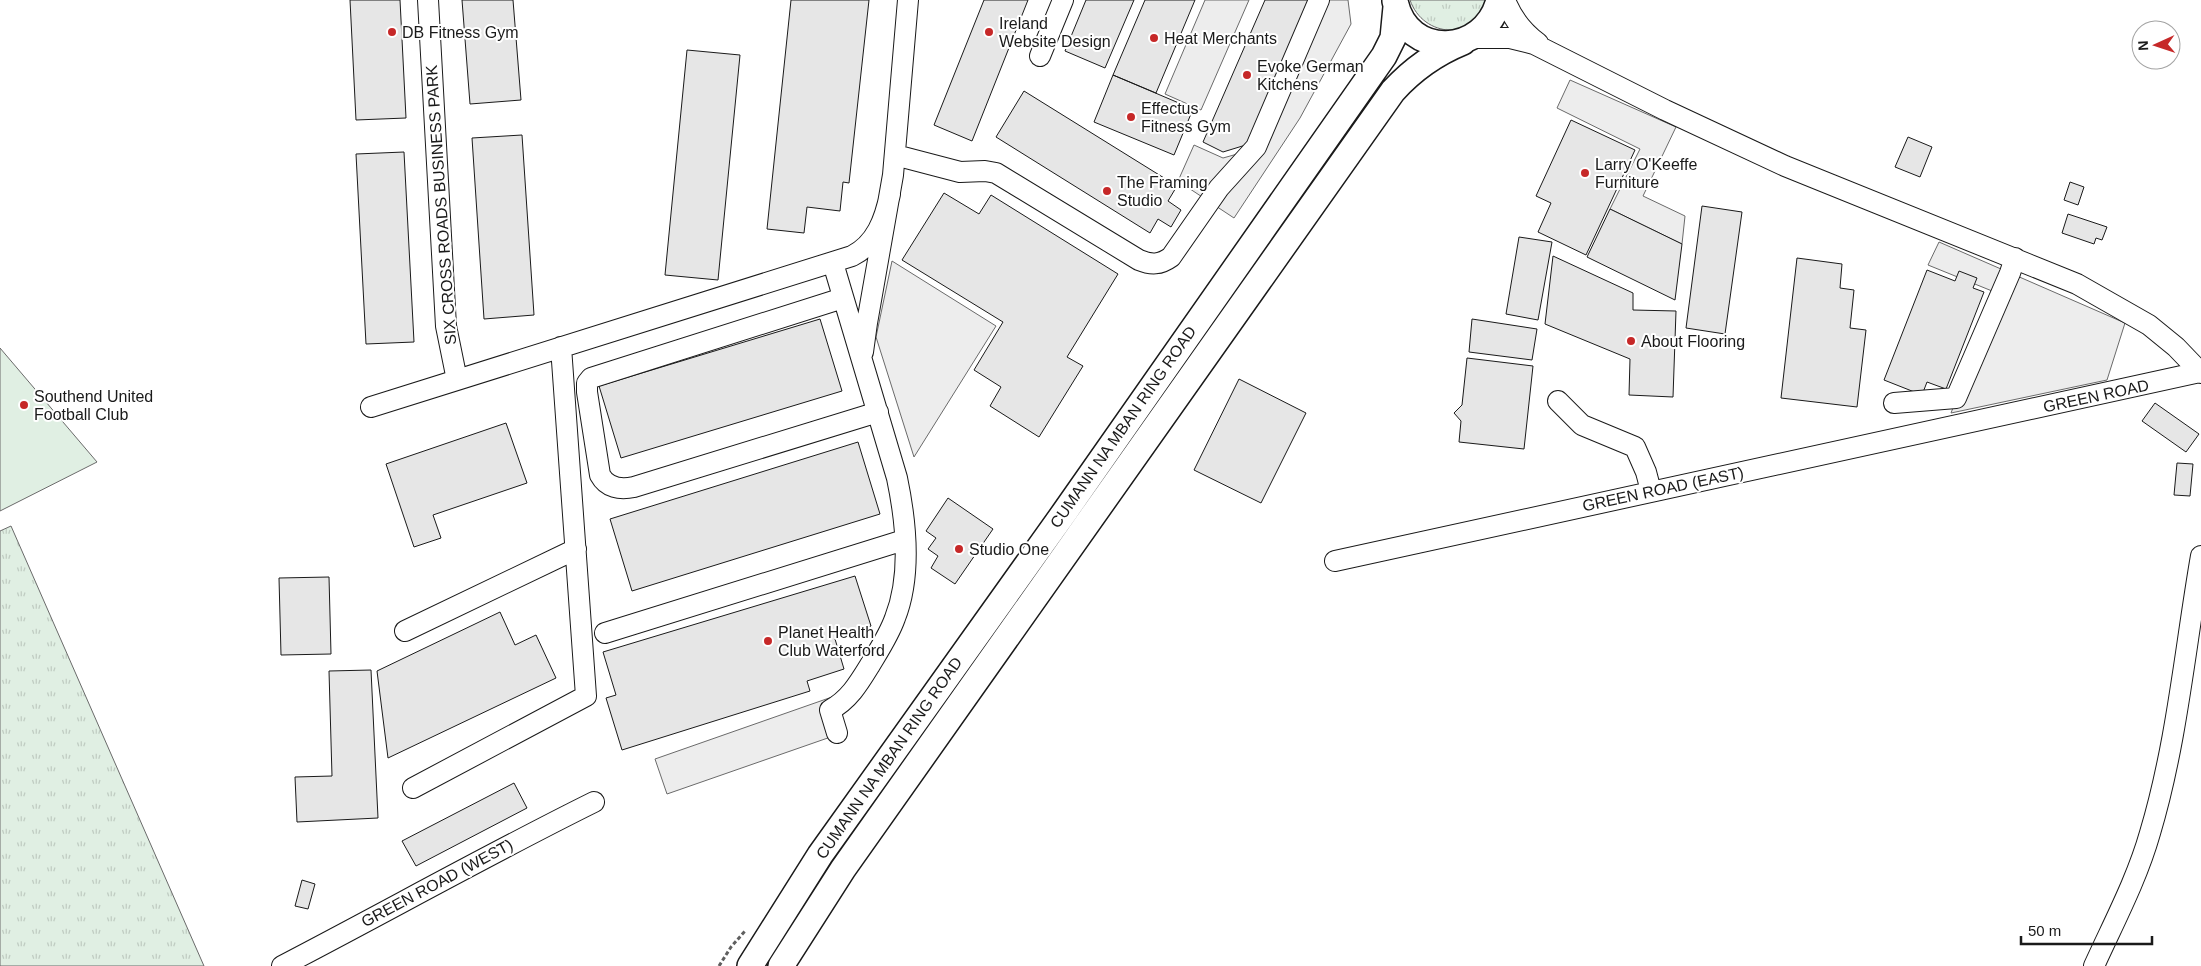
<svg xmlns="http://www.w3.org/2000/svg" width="2201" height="966" font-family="Arial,sans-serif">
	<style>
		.grass { fill: url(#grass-tufts); stroke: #6a6a6a }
		.pitch { fill: #e0efe3; stroke: #6a6a6a }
		.parking { fill: #ededed; stroke: #6a6a6a }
		.building { fill: #e6e6e6; stroke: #1a1a1a }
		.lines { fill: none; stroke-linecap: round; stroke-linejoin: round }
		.minor-casing { stroke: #1a1a1a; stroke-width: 22 }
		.major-casing { stroke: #1a1a1a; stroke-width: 28 }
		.path { stroke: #5f5f5f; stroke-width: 3; stroke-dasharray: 4 2.5; stroke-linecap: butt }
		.minor { stroke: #fff; stroke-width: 20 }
		.major { stroke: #fff; stroke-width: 25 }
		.poi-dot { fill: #c62828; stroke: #fff; stroke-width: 2 }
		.labels { text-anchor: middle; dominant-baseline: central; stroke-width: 4; stroke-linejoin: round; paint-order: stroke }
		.poi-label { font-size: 16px; fill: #1a1a1a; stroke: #fff; text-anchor: start }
		.street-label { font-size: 16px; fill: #1a1a1a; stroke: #fff }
	</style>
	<defs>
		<pattern id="grass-tufts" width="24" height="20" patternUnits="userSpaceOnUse" patternTransform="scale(1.25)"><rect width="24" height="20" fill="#e0efe3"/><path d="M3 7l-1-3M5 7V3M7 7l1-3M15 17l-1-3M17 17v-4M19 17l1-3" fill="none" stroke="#c0ccc2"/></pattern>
	</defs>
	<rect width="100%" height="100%" fill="#fff"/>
	<path class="grass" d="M1410,0H1486C1476,42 1423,38 1410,0Z
		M11,526L204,966H0V531Z"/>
	<path class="pitch" d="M0,348L97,462L0,511Z"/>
	<path class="parking" d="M1205,0H1249L1201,110L1165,94Z
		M1315,0H1348L1351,24L1300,118L1234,218L1178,181L1194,145L1223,158L1248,151Z
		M1570,80L1676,127L1643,196L1685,216L1682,244L1610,209L1640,149L1557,108Z
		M1939,242L2125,323L2107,380L1951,413L1997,293L1928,265Z
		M892,261L996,326L914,457L876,337Z
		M832,697L845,732L667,794L655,759Z"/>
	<path class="building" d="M350,0H400L406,118L356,120Z
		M462,0H513L521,100L470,104Z
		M791,0H869L849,183L843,182L840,211L807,207L804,233L767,229Z
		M984,0H1028L972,141L934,125Z
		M1086,0H1134L1105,68L1065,51Z
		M1145,0H1195L1156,93L1113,75Z
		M1265,0H1311L1249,144L1223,152L1203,142Z
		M687,50L740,55L718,280L665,275Z
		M1113,75L1193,109L1174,155L1094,122Z
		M1024,91L1177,186L1168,201L1181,210L1171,227L1158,219L1150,233L996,137Z
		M1571,120L1635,150L1586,255L1538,232L1551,203L1536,196Z
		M522,135L534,315L484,319L472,138Z
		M1908,137L1932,147L1920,177L1895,167Z
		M404,152L414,342L366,344L356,154Z
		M2070,182L2084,187L2078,205L2064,200Z
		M944,193L979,214L991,195L1118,274L1067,357L1083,366L1039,437L990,406L1001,387L974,370L1003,322L902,260Z
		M1702,206L1742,212L1725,334L1686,328Z
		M1610,209L1682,244L1675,300L1587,257Z
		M2068,214L2107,227L2102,240L2096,238L2094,244L2062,233Z
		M1519,237L1552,242L1538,320L1506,314Z
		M1553,256L1633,293V310L1676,311L1673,397L1629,395L1630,359L1545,324Z
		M1797,258L1842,264L1840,288L1854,290L1850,328L1866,330L1857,407L1781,398Z
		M1927,270L1955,281L1959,271L1977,278L1973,288L1984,292L1946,389L1927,382L1922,395L1884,380Z
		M820,319L842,391L621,458L599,386Z
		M1472,319L1537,329L1532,360L1469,352Z
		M1467,358L1533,366L1524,449L1459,442L1461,421L1454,413L1462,405Z
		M1239,379L1306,413L1261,503L1194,470Z
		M2155,403L2199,434L2186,452L2142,421Z
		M506,423L527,483L433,515L441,538L414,547L386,464Z
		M858,442L880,514L632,591L610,519Z
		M2177,463L2193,464L2190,496L2174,495Z
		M948,498L993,529L955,584L931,568L938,556L928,549L936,538L926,531Z
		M855,576L871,626L835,639L844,669L807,681L810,691L622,750L606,698L616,695L603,652Z
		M329,577L331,654L281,655L279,578Z
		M500,612L515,645L536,635L556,678L388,758L377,671Z
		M371,670L378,818L297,822L295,777L332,776L329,671Z
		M514,783L527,808L416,866L402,841Z
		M302,880L315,884L308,909L295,906Z"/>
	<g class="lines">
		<defs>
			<path id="minor" d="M428,0L446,326L457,380
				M1505,0C1512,18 1523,32 1538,43
				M1472,38H1510L1534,44L1665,110L1785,166L2077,284L2149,325L2176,347L2201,373
				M1040,56L1063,0
				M895,155L960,172L985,171L996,173L1139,260C1151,265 1160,265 1171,257L1219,188L1256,147L1319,0
				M833,263L897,478C906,521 912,575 895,618C889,635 879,650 870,665C859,683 849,700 830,710L837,733
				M843,298L591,378L587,383V392L600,475C607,488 620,490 634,487L878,412
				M863,352L867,323L893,175L908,0
				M1558,401L1582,425L1635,447L1646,472L1651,491
				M1894,403L1956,398L2010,273L2015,258
				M371,407L852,256C876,244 885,219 890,194
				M1335,561L2200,372
				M405,631L576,549
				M605,633L904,540
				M413,788L586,696L561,347
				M282,966C386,912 489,854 594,802
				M2094,966C2114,922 2137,879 2150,833C2177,743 2185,648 2201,556"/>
			<path id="major" d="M1395,1C1407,60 1485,56 1499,0
				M750,966L820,855L1064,513L1384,56L1393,38L1396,7
				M781,966L843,869L1393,91C1413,69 1436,53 1463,42"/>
		</defs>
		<use href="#minor" class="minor-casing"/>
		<use href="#major" class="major-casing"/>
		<path class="path" d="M719,966L731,947L746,930"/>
		<use href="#minor" class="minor"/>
		<use href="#major" class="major"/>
	</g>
	<g class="poi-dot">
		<circle cx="392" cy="32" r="5"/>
		<circle cx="989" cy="32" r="5"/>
		<circle cx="1154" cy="38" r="5"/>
		<circle cx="1247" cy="75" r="5"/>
		<circle cx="1131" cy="117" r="5"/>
		<circle cx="1585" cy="173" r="5"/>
		<circle cx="1107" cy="191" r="5"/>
		<circle cx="1631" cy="341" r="5"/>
		<circle cx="24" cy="405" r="5"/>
		<circle cx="959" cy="549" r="5"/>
		<circle cx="768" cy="641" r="5"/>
	</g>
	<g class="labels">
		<g class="poi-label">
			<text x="999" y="23">Ireland<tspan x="999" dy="18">Website Design</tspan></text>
			<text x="402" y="32">DB Fitness Gym</text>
			<text x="1164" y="38">Heat Merchants</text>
			<text x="1257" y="66">Evoke German<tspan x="1257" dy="18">Kitchens</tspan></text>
			<text x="1141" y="108">Effectus<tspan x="1141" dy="18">Fitness Gym</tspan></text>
			<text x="1595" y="164">Larry O'Keeffe<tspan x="1595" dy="18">Furniture</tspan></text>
			<text x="1117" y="182">The Framing<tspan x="1117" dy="18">Studio</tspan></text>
			<text x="1641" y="341">About Flooring</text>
			<text x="34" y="396">Southend United<tspan x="34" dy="18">Football Club</tspan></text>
			<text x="969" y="549">Studio One</text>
			<text x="778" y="632">Planet Health<tspan x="778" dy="18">Club Waterford</tspan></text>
		</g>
		<g class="street-label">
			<text transform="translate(441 205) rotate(-94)">SIX CROSS ROADS BUSINESS PARK</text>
			<text transform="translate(2096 396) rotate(-12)">GREEN ROAD</text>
			<text transform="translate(1123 427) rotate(-55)">CUMANN NA MBAN RING ROAD</text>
			<text transform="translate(1663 489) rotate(-12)">GREEN ROAD (EAST)</text>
			<text transform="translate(889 758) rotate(-55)">CUMANN NA MBAN RING ROAD</text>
			<text transform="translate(437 883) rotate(-28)">GREEN ROAD (WEST)</text>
		</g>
	</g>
	<g transform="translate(2156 45) rotate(267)"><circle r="24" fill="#ffffff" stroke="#a3a3a3"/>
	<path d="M0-4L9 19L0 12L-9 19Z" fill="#c62828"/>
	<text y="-8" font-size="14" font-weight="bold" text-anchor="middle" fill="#1a1a1a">N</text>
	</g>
	<path d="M2021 936v8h131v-8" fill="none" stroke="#1a1a1a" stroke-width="2.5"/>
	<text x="2028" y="936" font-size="15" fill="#1a1a1a" stroke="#ffffff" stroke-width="4" paint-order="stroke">50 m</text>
</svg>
